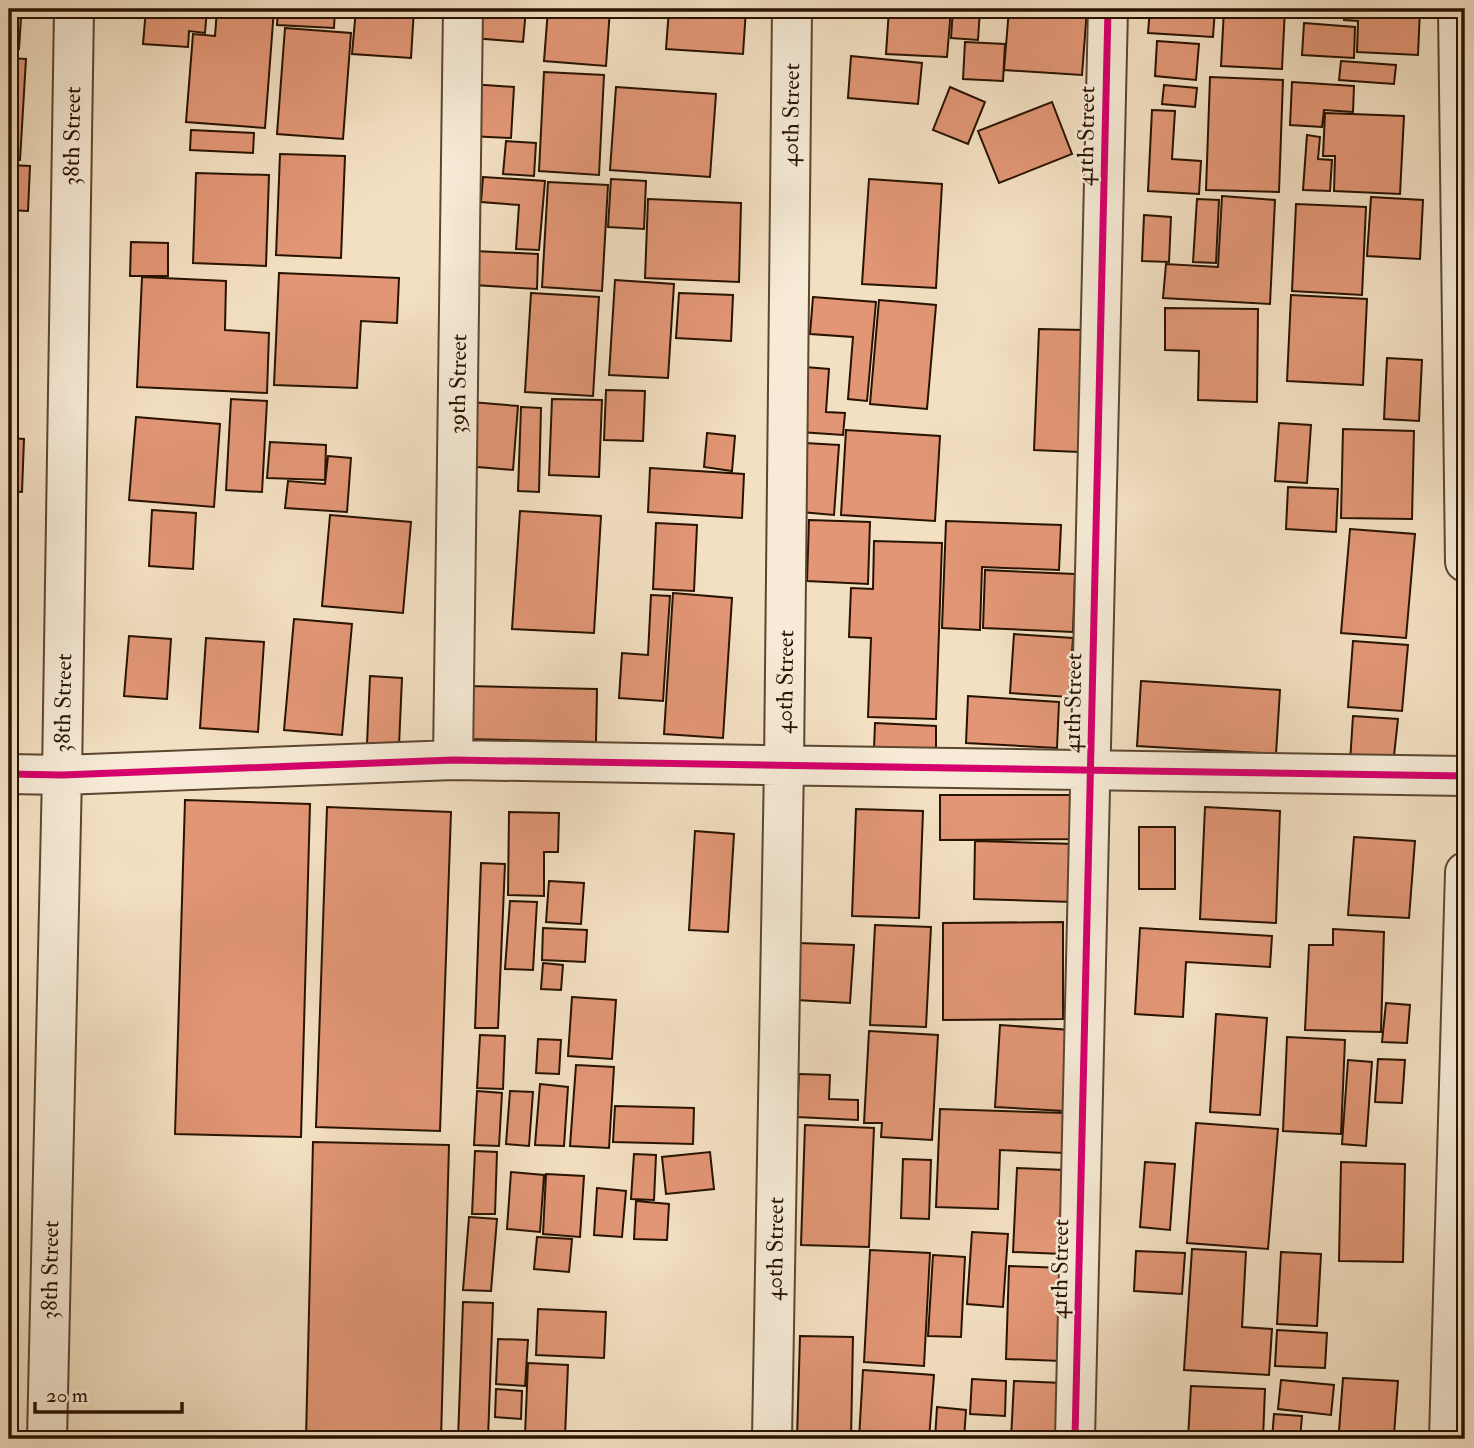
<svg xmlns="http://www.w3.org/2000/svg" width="1474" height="1448" font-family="'IM FELL Double Pica',serif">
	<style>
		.building { fill: #e29676; stroke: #281300; stroke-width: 2 }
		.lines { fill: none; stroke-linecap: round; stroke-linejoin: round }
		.minor-casing { stroke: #5b4630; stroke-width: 42 }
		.minor { stroke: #f7ebd7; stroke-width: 38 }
		.cycleway-casing { stroke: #f7ebd7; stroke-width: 11 }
		.cycleway { stroke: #d6006c; stroke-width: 7 }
		.labels { text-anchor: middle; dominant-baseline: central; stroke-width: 5; stroke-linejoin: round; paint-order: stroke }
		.street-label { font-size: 23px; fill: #281300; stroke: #f7ebd7 }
	</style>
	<rect width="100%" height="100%" fill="#f3e0c2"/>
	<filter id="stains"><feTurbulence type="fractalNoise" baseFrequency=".00286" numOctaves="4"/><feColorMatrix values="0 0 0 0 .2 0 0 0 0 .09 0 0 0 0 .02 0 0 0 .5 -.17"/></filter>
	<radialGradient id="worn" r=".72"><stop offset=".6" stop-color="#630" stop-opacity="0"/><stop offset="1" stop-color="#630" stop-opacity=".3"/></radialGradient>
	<path class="building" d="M146,9H207L205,33L189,31L188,47L143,44Z
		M217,9H274L265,128L186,122L193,34L215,36Z
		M278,9H335L334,28L277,25Z
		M356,9H414L411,58L352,54Z
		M476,9H526L523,42L473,38Z
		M548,9H610L606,66L544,61Z
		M669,9H746L743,54L666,49Z
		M889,9H951L947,57L886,54Z
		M953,9H980L978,40L951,38Z
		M1009,9H1087L1082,75L1004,70Z
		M1150,9H1215L1213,37L1148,33Z
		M1224,9H1285L1282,69L1221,66Z
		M1344,9H1420L1418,55L1357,52L1358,21L1344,20Z
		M9,17L21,18L19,49H9Z
		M1304,23L1355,27L1354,58L1302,55Z
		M285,28L351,33L343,139L277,134Z
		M1157,41L1199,44L1196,80L1155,76Z
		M965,42L1005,44L1003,81L963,79Z
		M851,56L922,63L918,104L848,98Z
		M9,58L26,59L20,160L9,159Z
		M1341,61L1396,65L1394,84L1339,80Z
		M544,72L604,75L599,175L539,171Z
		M1210,77L1283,80L1279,192L1206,190Z
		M1292,82L1354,86L1353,112L1324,110L1322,127L1290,125Z
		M470,84L514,87L511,138L468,136Z
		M1164,85L1197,88L1195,107L1162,104Z
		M616,87L716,94L710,177L610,170Z
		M950,87L985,102L968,144L933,130Z
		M1052,102L1072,154L999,183L978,131Z
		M1152,110L1175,111L1172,159L1201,161L1199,194L1148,191Z
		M1325,113L1404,116L1400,194L1334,191L1335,156H1323Z
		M191,130L254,133L253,153L190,150Z
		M1307,135L1320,137L1318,159L1332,160L1330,191L1303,190Z
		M506,141L536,143L534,176L503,174Z
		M280,154L345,156L341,258L276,255Z
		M9,165L30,166L28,211L9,210Z
		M196,173L269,175L266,266L193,263Z
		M483,177L545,181L539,250L516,249L519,205L481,202Z
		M611,179L646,181L644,229L608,227Z
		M869,179L942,184L936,288L862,284Z
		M548,182L608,185L602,291L542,287Z
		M1222,196L1275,200L1270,304L1163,298L1166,264L1218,267Z
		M1371,197L1423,200L1420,259L1367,256Z
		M648,199L741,203L739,282L645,278Z
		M1197,199L1219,200L1216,263L1193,262Z
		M1296,204L1366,207L1362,295L1292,291Z
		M1144,215L1171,217L1169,262L1142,261Z
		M131,242L168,243V276H130Z
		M475,251L538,254L537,289L474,285Z
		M279,273L399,278L397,323L361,321L357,388L274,385Z
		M142,277L226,281L225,330L269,333L267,393L137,387Z
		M615,280L674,284L668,378L609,375Z
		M531,293L599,297L593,396L525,392Z
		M679,293L733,295L731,341L676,338Z
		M1291,295L1367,299L1363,385L1287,381Z
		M813,297L876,302L867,401L848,399L853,337L810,334Z
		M879,300L936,305L927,409L870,404Z
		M1165,308L1258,309L1257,402L1198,400L1199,351L1165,350Z
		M1039,329L1084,330L1079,452L1034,450Z
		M1387,358L1422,360L1419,421L1384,419Z
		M805,367L829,369L826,412L845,413L843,435L800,432Z
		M606,390L645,391L643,441L604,440Z
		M231,399L267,401L262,492L226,490Z
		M552,399L602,400L599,477L549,475Z
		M471,402L518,406L513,470L466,466Z
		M521,407L541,408L539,492L518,491Z
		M136,417L220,424L214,507L129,500Z
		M1279,423L1311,425L1307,483L1275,481Z
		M1343,429L1414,431L1412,519L1341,518Z
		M846,430L940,436L935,521L841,515Z
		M707,433L735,436L732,471L704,467Z
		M9,438L24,439L22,492L9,491Z
		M270,442L326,445L325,480L267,478Z
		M805,443L839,445L834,515L801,512Z
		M328,456L351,458L347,512L285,508L288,481L325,484Z
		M650,468L744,474L742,518L648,512Z
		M1288,487L1338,489L1336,532L1286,529Z
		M152,510L196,513L193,569L149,566Z
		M520,511L601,516L594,633L512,629Z
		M9,512L13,513L11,553H9Z
		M330,515L411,522L403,613L322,606Z
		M809,520L870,522L868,584L807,581Z
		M946,521L1061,525L1059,570L982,567L980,630L942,628Z
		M656,523L697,525L694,591L653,589Z
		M1350,529L1415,534L1406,638L1341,633Z
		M874,541L942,543L936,719L868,717L871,638L849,637L851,588L873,589Z
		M985,570L1075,574L1073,632L983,628Z
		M673,593L732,598L723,738L664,734Z
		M651,595L670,596L663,701L619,698L622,653L648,655Z
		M9,599H15L11,710H9Z
		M294,619L352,624L342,735L284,730Z
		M1014,634L1073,638L1069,697L1010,693Z
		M129,636L171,639L167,699L124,696Z
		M206,638L264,642L258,732L200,728Z
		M1353,641L1408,645L1402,711L1348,707Z
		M370,676L402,678L399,746L367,744Z
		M1141,681L1280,690L1276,754L1137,746Z
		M468,686L597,689L596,742L466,739Z
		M968,696L1059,702L1057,748L966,743Z
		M1353,716L1398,719L1393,765L1350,762Z
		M875,723L936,726V752L874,749Z
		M940,795H1079V839L940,840Z
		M185,800L310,804L301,1137L175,1134Z
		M9,803H15L12,849H9Z
		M327,807L451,812L440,1131L316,1127Z
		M1205,807L1280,811L1276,923L1200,919Z
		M856,809L923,811L919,918L852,916Z
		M509,812L559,813L558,852H544V896L508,895Z
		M1139,827H1175V889H1139Z
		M695,831L734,834L728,932L689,930Z
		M1354,837L1415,841L1409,918L1348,915Z
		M975,841L1074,844L1073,902L974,899Z
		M9,852L17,853L14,908H9Z
		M481,863L505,864L498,1028H475Z
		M549,881L584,883L581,924L546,922Z
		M510,901L537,902L533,970L505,969Z
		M1063,922V1019L943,1020V923Z
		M875,925L931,927L926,1027L870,1025Z
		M543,928L587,930L585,962L542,960Z
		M1140,928L1272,936L1270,967L1186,962L1183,1017L1135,1014Z
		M1333,929L1384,932L1381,1032L1305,1030L1309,945H1333Z
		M798,943L854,945L850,1003L796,1000Z
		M543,963L563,965L561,990L541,989Z
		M572,997L616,1000L612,1059L568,1056Z
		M1386,1003L1410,1005L1407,1043L1382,1042Z
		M1216,1014L1267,1018L1260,1115L1210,1112Z
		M1000,1025L1071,1030L1065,1111L995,1107Z
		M869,1031L938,1035L932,1140L881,1137L882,1123H864Z
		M480,1035L505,1036L503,1089L477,1088Z
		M1287,1037L1345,1040L1341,1134L1283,1131Z
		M538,1039L561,1040L559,1074L536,1073Z
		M1378,1059L1405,1060L1402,1103L1375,1102Z
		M1348,1060L1372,1062L1366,1146L1342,1144Z
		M576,1065L614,1067L609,1148L570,1146Z
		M799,1074L830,1075L829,1099L858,1100V1120L797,1117Z
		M540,1084L568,1087L564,1146L535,1145Z
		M477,1091L502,1093L499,1146L474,1145Z
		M510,1091L533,1092L529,1146L506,1144Z
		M9,1096L17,1097L13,1139H9Z
		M615,1106L694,1108L693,1144L613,1142Z
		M940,1109L1065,1113L1064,1153L1000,1150L998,1209L936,1207Z
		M1196,1123L1278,1129L1268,1249L1187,1243Z
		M805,1125L874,1128L869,1247L801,1245Z
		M313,1142L449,1145L441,1439H306Z
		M475,1151L497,1152L495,1214H472Z
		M710,1152L714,1189L666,1194L662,1157Z
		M634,1154L656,1155L654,1200L631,1199Z
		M903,1159L931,1160L929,1219L901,1218Z
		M1145,1162L1175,1164L1170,1230L1140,1227Z
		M1341,1162L1405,1164L1403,1262L1339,1261Z
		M1017,1168L1065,1170L1062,1254L1013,1252Z
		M511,1172L544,1175L540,1232L507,1229Z
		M546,1174L584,1176L580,1237L543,1234Z
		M597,1188L626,1191L622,1237L594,1235Z
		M636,1201L669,1204L667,1240L634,1239Z
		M469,1217L497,1219L491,1291L463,1290Z
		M972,1232L1008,1234L1003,1307L967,1304Z
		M537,1237L572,1239L569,1272L534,1269Z
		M1192,1249L1246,1252L1242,1327L1272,1329L1269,1375L1184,1370Z
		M870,1250L930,1253L924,1366L864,1362Z
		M1136,1251L1185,1253L1182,1294L1134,1291Z
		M1281,1252L1321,1254L1317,1326L1277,1324Z
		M933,1255L965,1257L961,1337L928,1336Z
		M1009,1266L1065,1268L1061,1361L1006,1359Z
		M463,1302L493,1303L488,1439H458Z
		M538,1309L606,1312L604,1358L536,1355Z
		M1277,1330L1327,1333L1325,1368L1275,1366Z
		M800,1336L853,1337L851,1439H797Z
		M498,1339L528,1340L525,1386L496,1384Z
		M528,1363L568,1365L565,1437L525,1435Z
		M863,1370L934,1375L929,1439H859Z
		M1343,1378L1398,1381L1394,1435L1339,1431Z
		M972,1379L1006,1381L1005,1416L970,1414Z
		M1281,1380L1334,1385L1331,1415L1278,1409Z
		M1014,1381L1062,1383L1059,1439H1011Z
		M1191,1386L1265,1389L1263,1439H1188Z
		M496,1389L522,1391L521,1419L495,1417Z
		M937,1407L966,1410L964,1439H935Z
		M1274,1414L1302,1416L1300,1439H1272Z
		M634,1433L721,1436L720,1439H634Z"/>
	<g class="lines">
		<defs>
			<path id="minor" d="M1458,9L1465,562
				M453,760L463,9
				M9,774L62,775L453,760L1465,776
				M47,1439L62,775L74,9
				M772,1439L784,765L792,9
				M1075,1439L1108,9
				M1449,1439L1465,872"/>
		</defs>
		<use href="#minor" class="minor-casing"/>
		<use href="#minor" class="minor"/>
		<defs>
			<path id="cycleway" d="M9,774L62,775L453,760L1465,776
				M1075,1439L1108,9"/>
		</defs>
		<use href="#cycleway" class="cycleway-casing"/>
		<use href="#cycleway" class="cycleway"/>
	</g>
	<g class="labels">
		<g class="street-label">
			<text transform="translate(791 115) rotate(-89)">40th Street</text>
			<text transform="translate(72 136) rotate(-89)">38th Street</text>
			<text transform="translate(1086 136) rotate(-89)">41th Street</text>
			<text transform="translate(458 384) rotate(-89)">39th Street</text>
			<text transform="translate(785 682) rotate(-89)">40th Street</text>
			<text transform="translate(63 703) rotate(-89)">38th Street</text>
			<text transform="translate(1073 703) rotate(-89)">41th Street</text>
			<text transform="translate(775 1249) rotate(-89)">40th Street</text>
			<text transform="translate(1060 1269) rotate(-89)">41th Street</text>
			<text transform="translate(50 1270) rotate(-89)">38th Street</text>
		</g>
	</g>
	<rect width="1474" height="1448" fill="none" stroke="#f3e0c2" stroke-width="35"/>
	<rect x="10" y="10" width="1453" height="1427" fill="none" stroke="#281300" stroke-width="3.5"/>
	<rect x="18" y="18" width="1439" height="1413" fill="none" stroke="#281300" stroke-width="2"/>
	<path d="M35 1402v10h147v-10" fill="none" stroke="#281300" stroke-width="3.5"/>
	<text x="46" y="1402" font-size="21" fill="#281300" stroke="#f7ebd7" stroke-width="5" paint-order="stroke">20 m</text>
	<rect width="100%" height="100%" filter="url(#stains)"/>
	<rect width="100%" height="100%" fill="url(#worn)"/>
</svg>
